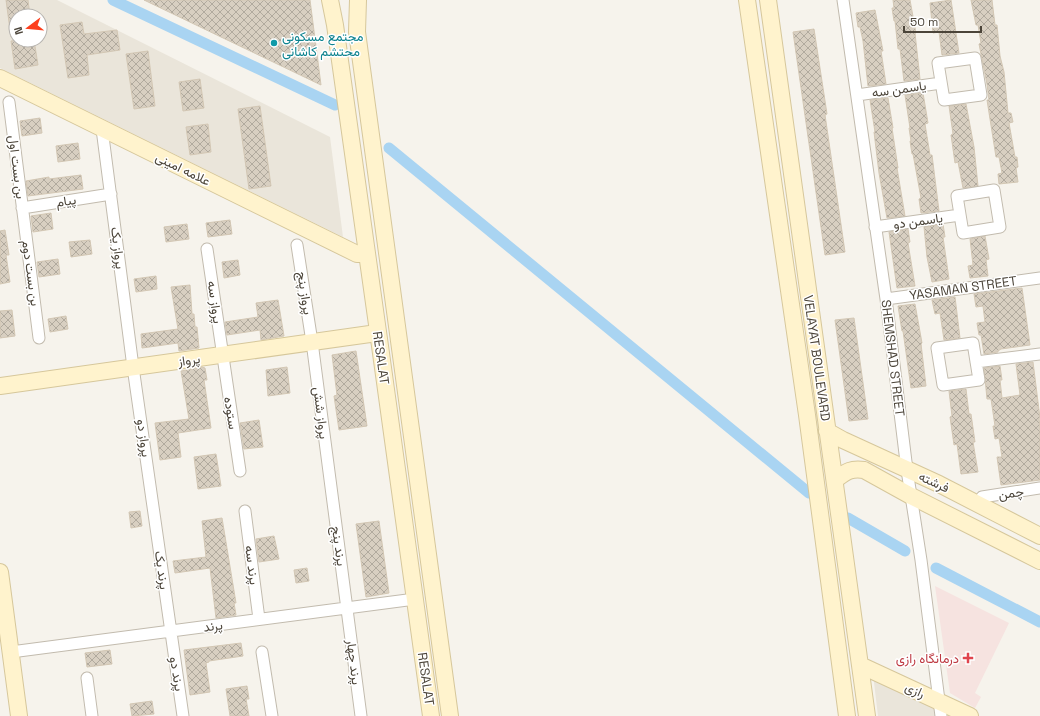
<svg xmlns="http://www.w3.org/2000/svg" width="1040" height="716" font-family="'Space Grotesk',Vazirmatn,sans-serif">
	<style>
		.residential { fill: #eae5da; fill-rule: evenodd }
		.medical { fill: #f6e3e0 }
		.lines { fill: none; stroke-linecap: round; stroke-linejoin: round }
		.canal { stroke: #a9d4f2; stroke-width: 11 }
		.building { fill: url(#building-cross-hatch); stroke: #d3c7b4 }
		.street-casing { stroke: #c2bbae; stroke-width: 13 }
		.secondary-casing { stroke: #d6c79b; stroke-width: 18 }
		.street { stroke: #fff; stroke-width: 11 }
		.secondary { stroke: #fff3cd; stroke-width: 16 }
		.culture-dot { fill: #0f9aa8; stroke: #fff; stroke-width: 1.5 }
		.health-dot { fill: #e0444e; stroke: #fff; stroke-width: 1.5 }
		.labels { text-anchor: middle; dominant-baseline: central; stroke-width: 3; stroke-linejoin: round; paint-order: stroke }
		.culture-label { font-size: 13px; fill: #0d838f; stroke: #fff; text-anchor: start }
		.street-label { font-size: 13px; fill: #4b4439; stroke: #fff }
		.health-label { font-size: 13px; fill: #be3a42; stroke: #fff; text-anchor: end }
	</style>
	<defs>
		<pattern id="building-cross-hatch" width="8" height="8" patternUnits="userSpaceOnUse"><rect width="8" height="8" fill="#d8cfc1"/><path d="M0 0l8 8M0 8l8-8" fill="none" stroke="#b1aa9e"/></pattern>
	</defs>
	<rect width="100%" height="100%" fill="#f6f3ec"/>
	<path class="residential" d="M0,0H57L330,137L343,237L0,68ZM16,16H40V40H16Z
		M873,674L935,703L937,716H878Z"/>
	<path class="medical" d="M935,586L1009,623L975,693L981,697L975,708L950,693Z"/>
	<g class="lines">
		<path class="canal" d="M113,0L335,105
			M389,148L809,493
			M848,518L905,551
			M936,568L1040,622"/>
	</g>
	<path class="building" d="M6,0H28L30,16H16V36L11,37Z
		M144,0H310L321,85L221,37Z
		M893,0H910L916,33H915L920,79L904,81L900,49H898L895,21H894L892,8H894Z
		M951,0L959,53L942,55L939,32L933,33L930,3Z
		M971,0H992L995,25H997L1000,56L1004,72L1008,113H1011L1013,122L1009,123L1015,157H1017L1018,167L1016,168L1018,182L999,184L998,174L1002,173L999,157H996L987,100H989L987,84L979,44L981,43L978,25H976Z
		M875,10L883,51H881L886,84L868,86L863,41L860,27H858L856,13Z
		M82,22L84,34L117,30L120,50L87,55L89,75L68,78L60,25Z
		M814,29L827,114L825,115L845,252L825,255L793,32Z
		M19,40H34L38,65L15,69L11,41Z
		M148,51L155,106L134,109L126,54Z
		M200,79L204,108L183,111L179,82Z
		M923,93L928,123L925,124L930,155H932L939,211L921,213L919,199L921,198L913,154H912L910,141H911L909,128H910L905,95Z
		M888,98L893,128H892L898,168H897L905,216L887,218L879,173L874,132H875L870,100Z
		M966,104L974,147L978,186L963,188L958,162L955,163L951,135L953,134L949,106Z
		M260,106L271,186L249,189L238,109Z
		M40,118L42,133L22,136L20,121Z
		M208,124L211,152L190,155L186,127Z
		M78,143L80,159L58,162L56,146Z
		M81,175L83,189L28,196L26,181L49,177V179Z
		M51,213L53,229L33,232L31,216Z
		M230,220L232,234L208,237L206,223Z
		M187,224L189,239L166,242L164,227Z
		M943,224L945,237H943L949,279L932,282L927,257L924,227Z
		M908,229L910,242L908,243L915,286L897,288L889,232Z
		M5,230L9,255H6L10,282L0,284V231Z
		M985,236L989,259L986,260L988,276L970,278L968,266L973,265L970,239Z
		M90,240L92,254L71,257L69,242Z
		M58,259L60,274L39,277L37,262Z
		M238,260L240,275L224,278L222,262Z
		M156,276L157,289L136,292L134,279Z
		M190,285L192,314H194L195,327H197L199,348L179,351L178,343L142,348L141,334L178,329L171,287Z
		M1022,288L1030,345L1001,349L998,351V352L984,354L981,335H979L977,323L985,322L983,306L976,307L974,294Z
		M955,297L960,338L944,340L940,313L935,314L932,300Z
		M278,300L284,336L261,340L260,330L227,335L225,322L258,317L256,303Z
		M915,304L922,343L921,344L926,386L911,388L903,331H902L898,306Z
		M12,310L15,336L0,338V311Z
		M66,316L68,329L50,332L48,319Z
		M854,318L868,419L849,421L835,320Z
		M356,351L367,426L339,430L334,396L337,395L332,355Z
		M1033,362L1040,418H1039L1040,427V480L1001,485L997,457H1002L999,438L995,439L993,426H995L991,399H987L984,368L1000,366L1002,380H1000L1002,398L1020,395L1016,364Z
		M202,367L205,368L207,380H204L211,428L178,433L181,457L160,460L155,423L189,419L181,371Z
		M287,367L290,393L268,396L266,370Z
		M966,389L969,414H971L975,442H973L978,472L961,474L957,444L954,445L950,417L952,416L949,391Z
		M259,420L263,447L244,449L240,423Z
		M216,454L221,486L198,489L194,457Z
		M140,511L142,526L131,528L129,512Z
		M222,518L236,603H234L236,615L216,618L210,568L175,573L173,561L206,557L202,521Z
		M379,521L389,593L366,597L356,524Z
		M274,536L279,559L259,562L256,539Z
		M307,568L309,581L296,583L294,570Z
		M241,643L243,656L209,661V662L206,663L210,692L190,695L184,650Z
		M110,650L112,664L87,667L85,653Z
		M247,686L249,699H246L249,716H230L226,689Z
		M152,701L154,714L132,716L130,704Z"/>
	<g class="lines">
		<defs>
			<path id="street" d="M843,0L886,299L907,470L921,560L941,716
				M975,58L981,95L944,100L938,63Z
				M857,95L941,83
				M9,102L39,338
				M102,129L133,367L183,716
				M994,190L1000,227L963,233L957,196Z
				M22,208L111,194
				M875,227L960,215
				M297,245L312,342L361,716
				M207,249L240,471
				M886,299L1040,278
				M973,343L979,380L943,385L937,348Z
				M976,362L1040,354
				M982,497L1040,488
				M245,511L259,619
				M11,652L415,599
				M262,652L272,716
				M87,678L92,716"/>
			<path id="secondary" d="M330,0L335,25C368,255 399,486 431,716
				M358,0L357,32L450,716
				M747,0L807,415L847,716
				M768,0L867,716
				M0,78L357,254L367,253
				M0,386L377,333
				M827,431L843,440L939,484L1040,536
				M835,480C846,472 850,468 864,470L911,496L1040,561
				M0,572L19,716
				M860,665L970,716"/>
		</defs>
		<use href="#street" class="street-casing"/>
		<use href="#secondary" class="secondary-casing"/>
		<use href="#street" class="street"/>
		<use href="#secondary" class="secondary"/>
	</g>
	<circle class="culture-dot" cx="274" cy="43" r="4"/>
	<path class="health-dot" d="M966 652h4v4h4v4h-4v4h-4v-4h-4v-4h4z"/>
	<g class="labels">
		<g class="culture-label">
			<text x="282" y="36">مجتمع مسکونی<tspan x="282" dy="15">محتشم کاشانی</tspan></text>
		</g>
		<g class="street-label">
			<text transform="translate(899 89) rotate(-8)">یاسمن سه</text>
			<text transform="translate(17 167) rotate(83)">بن بست اول</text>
			<text transform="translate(183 169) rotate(26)">علامه امینی</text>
			<text transform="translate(66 201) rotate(-9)">پیام</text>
			<text transform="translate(918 221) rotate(-8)">یاسمن دو</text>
			<text transform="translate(118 248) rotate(83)">پرواز یک</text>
			<text transform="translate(31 273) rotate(82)">بن بست دوم</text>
			<text transform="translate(963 288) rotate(-8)">YASAMAN STREET</text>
			<text transform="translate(305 293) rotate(81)">پرواز پنج</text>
			<text transform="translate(215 302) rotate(82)">پرواز سه</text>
			<text transform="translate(381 358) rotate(82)">RESALAT</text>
			<text transform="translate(817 358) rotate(82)">VELAYAT BOULEVARD</text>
			<text transform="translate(893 358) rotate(83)">SHEMSHAD STREET</text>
			<text transform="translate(189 360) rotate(-8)">پرواز</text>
			<text transform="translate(231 413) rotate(81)">ستوده</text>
			<text transform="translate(321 413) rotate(83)">پرواز شش</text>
			<text transform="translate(144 438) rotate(82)">پرواز دو</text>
			<text transform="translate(934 482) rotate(25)">فرشته</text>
			<text transform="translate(1011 493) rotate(-8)">چمن</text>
			<text transform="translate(339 546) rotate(82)">پرند پنج</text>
			<text transform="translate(252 565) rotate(83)">پرند سه</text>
			<text transform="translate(162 570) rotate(82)">پرند یک</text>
			<text transform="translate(213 626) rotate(-8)">پرند</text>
			<text transform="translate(354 662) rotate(83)">پرند چهار</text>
			<text transform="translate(177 674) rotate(81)">پرند دو</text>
			<text transform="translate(426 679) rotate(82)">RESALAT</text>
			<text transform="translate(915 690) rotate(24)">رازی</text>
		</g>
		<g class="health-label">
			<text x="959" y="658">درمانگاه رازی</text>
		</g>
	</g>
	<g transform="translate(28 28) rotate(254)"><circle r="19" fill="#ffffff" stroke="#b7b4b0"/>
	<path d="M0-3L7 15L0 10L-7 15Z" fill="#fc3f1d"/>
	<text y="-6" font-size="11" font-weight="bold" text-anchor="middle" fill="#4b4439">N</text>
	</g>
	<path d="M904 26v6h77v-6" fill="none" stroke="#4b4439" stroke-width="2"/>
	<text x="910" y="26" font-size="12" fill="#4b4439" stroke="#ffffff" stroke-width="3" paint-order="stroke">50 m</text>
</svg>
